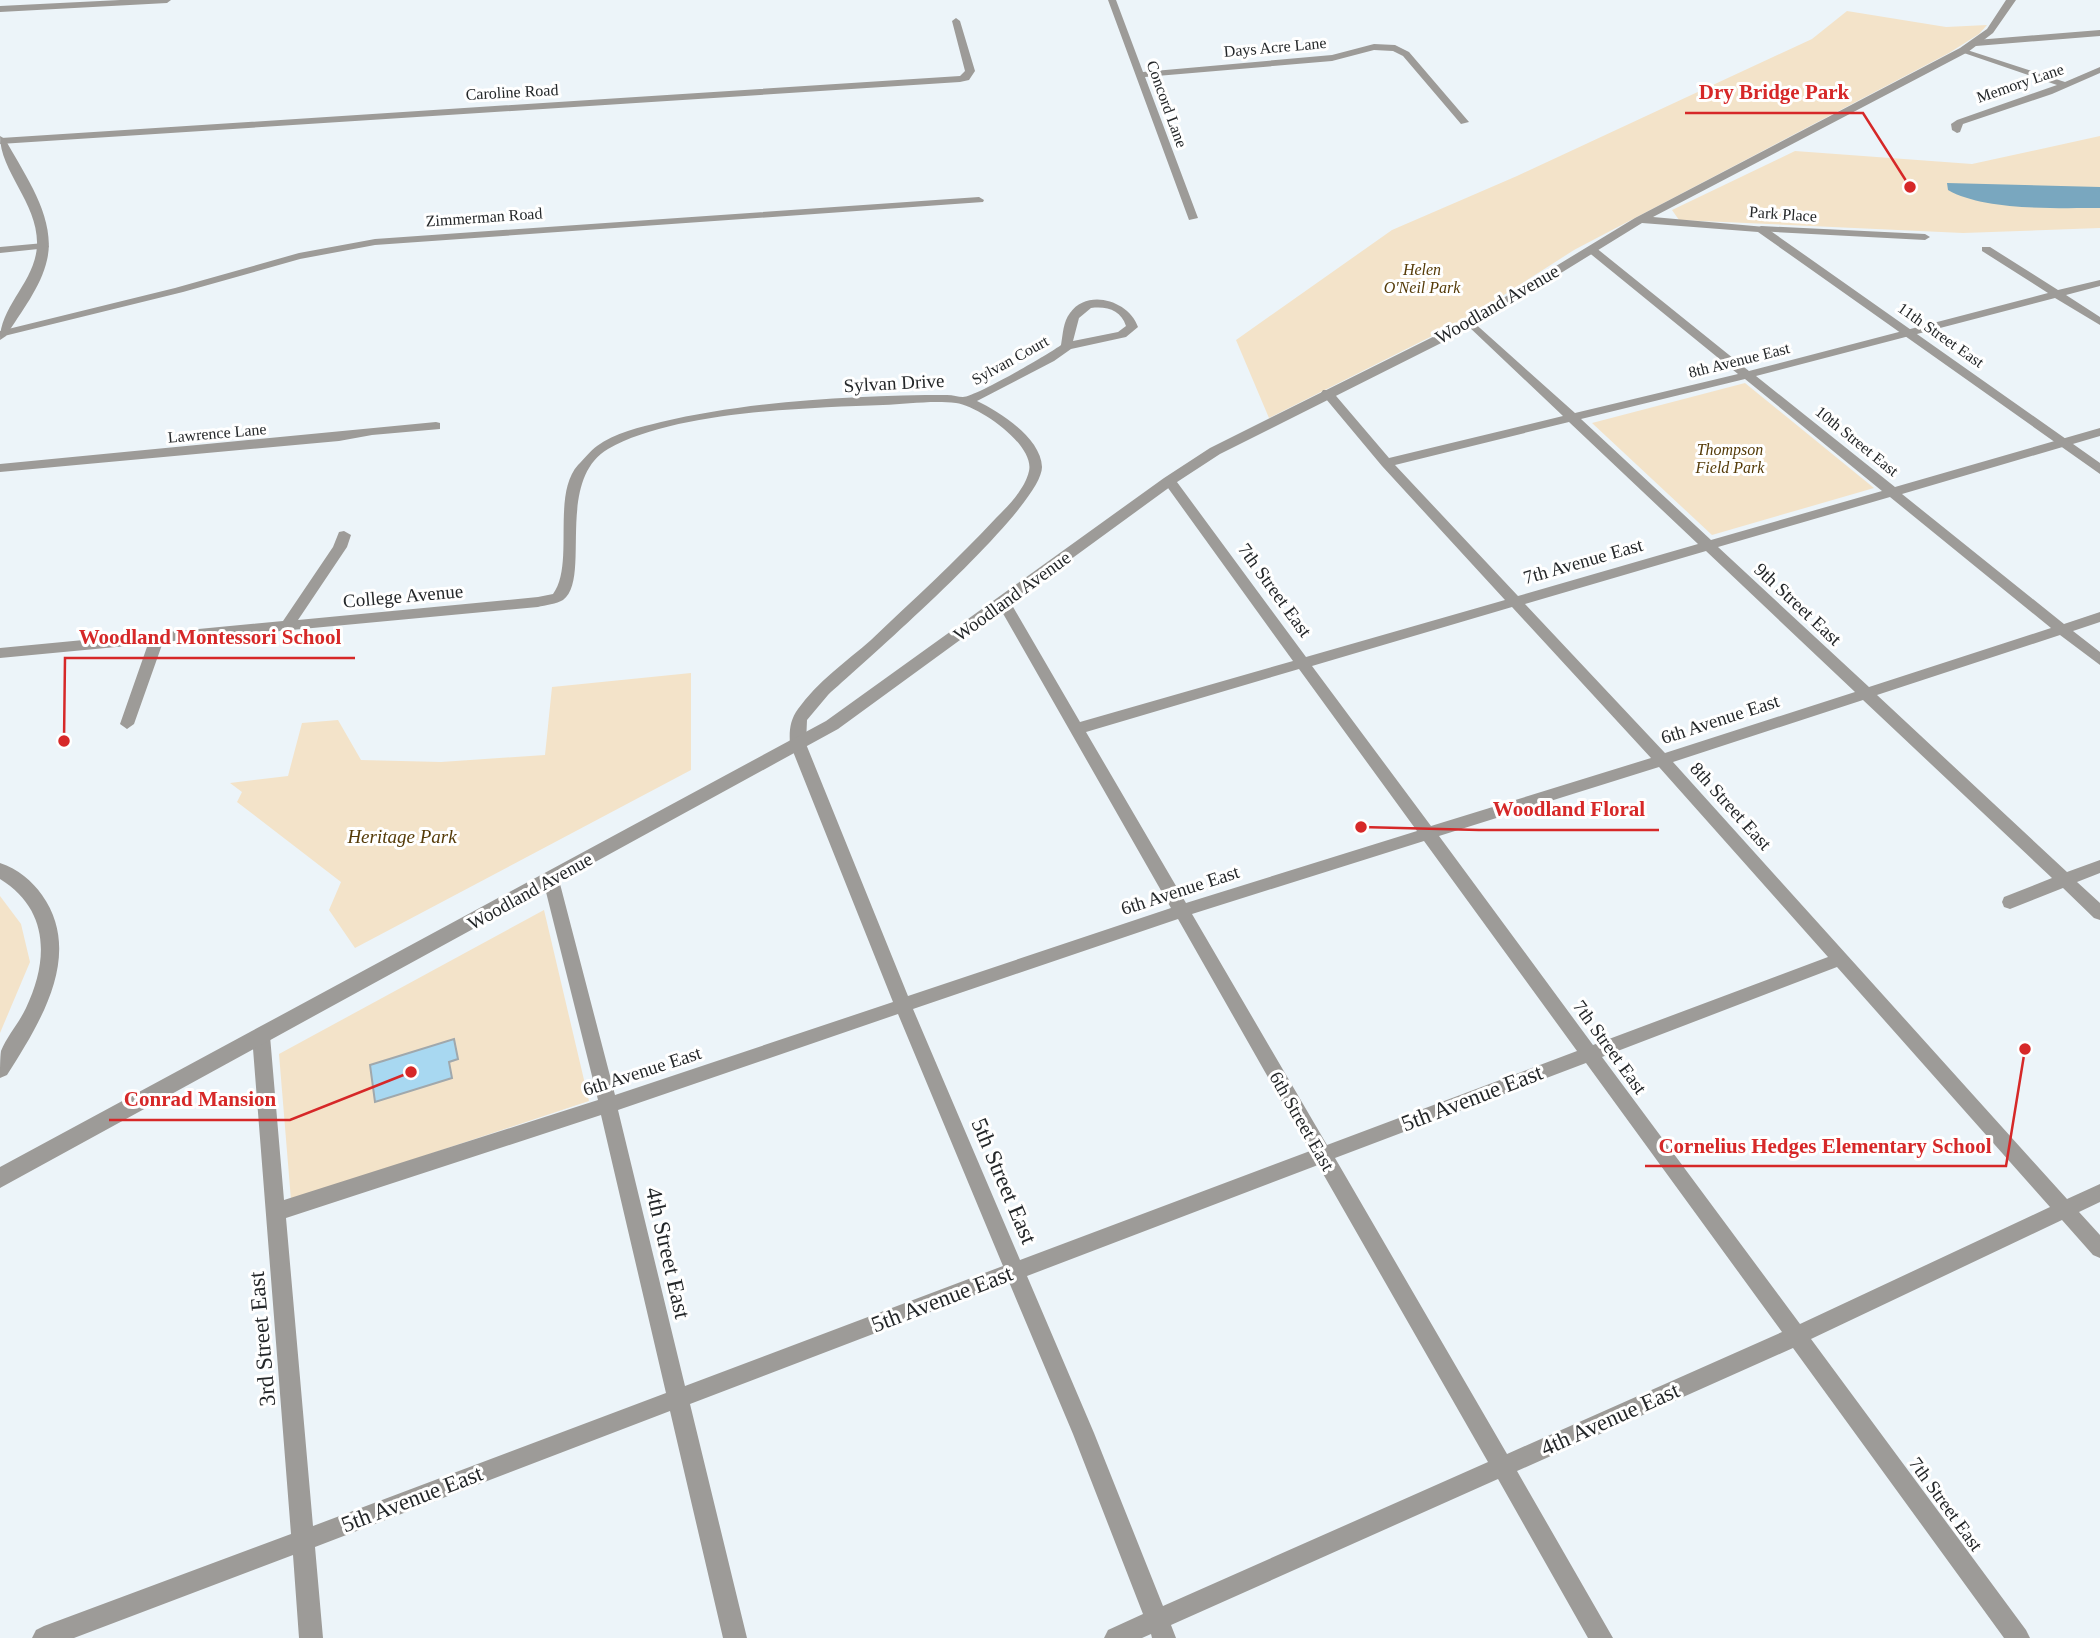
<svg xmlns="http://www.w3.org/2000/svg" width="2100" height="1638" font-family="'Times New Roman',serif">
	<style>
		.green { fill: #f3e3c9 }
		.water { fill: #79a7bf }
		.building { fill: #a8d8f1; stroke: #a0a8ac; stroke-width: 2 }
		.lines { fill: none; stroke-linecap: round; stroke-linejoin: round }
		.minor { fill: #9d9b98; fill-rule: evenodd }
		.tertiary { fill: #9d9b98; fill-rule: evenodd }
		.labels { text-anchor: middle; dominant-baseline: central; stroke-width: 6; stroke-linejoin: round; paint-order: stroke }
		.far-street-label { font-size: 16px; fill: #242729; stroke: #fff }
		.far-park-label { font-size: 16px; font-style: italic; fill: #553b08; stroke: #fff }
		.street-label { font-size: 19px; fill: #242729; stroke: #fff }
		.park-label { font-size: 19px; font-style: italic; fill: #553b08; stroke: #fff }
		.near-street-label { font-size: 23px; fill: #242729; stroke: #fff }
		.leader { fill: none; stroke: #d62828; stroke-width: 2.5 }
		.callout-dot { fill: #d62828; stroke: #fff; stroke-width: 2.5 }
		.callout-label { font-size: 21px; text-anchor: middle; font-weight: bold; fill: #d62828; stroke: #fff; stroke-width: 6; stroke-linejoin: round; paint-order: stroke }
	</style>
	<rect width="100%" height="100%" fill="#ecf4f9"/>
	<path class="green" d="M1847,11L1946,27L1987,25L1979,34L1949,53L1574,250L1468,318L1269,418L1236,340L1392,230L1517,176L1812,39Z
		M2100,136V228L1963,233L1679,220L1672,210L1795,151L1972,164Z
		M1745,383L1874,488L1712,535L1592,423Z
		M691,673V770L355,948L329,910L341,882L237,802L242,792L230,783L288,776L302,723L338,720L361,760L441,762L545,755L552,687Z
		M0,896L21,924L30,962L0,1033Z
		M544,910L589,1101L291,1200L279,1054Z"/>
	<path class="water" d="M1947,183L2100,187V208C2058,208 1984,211 1948,190Z"/>
	<path class="building" d="M454,1039L458,1059L449,1062L452,1078L375,1102L370,1065Z"/>
	<g class="lines">
		<path class="minor" d="M120,0H171L167,3L0,12V6Z
			M1108,0H1116L1143,72L1332,55L1374,44L1395,45L1409,52L1469,122L1461,124L1403,56L1393,51L1374,50L1332,61L1145,77L1198,218L1189,220Z
			M956,18L960,21L975,71L969,80L960,82L0,144L1,138L960,76L965,71L952,21Z
			M2100,30V36L1976,46L1972,43L1976,40Z
			M1961,48L2065,82L2100,67V73L2052,94L1963,124L1960,132L1957,133L1952,130L1951,124L1957,120L2057,85L1961,52Z
			M979,197L984,200L983,202L375,245L300,259L183,292L0,337V331L175,288L299,253L375,239Z
			M1761,226L1925,234L1930,237L1925,240L1757,231L1756,229Z
			M44,243L49,246L48,248L0,253V247Z
			M1587,247H1595L1749,371L2048,293L1982,251V247H1990L2058,290L2100,280V286L2066,295L2100,317V325L2055,298L1756,376L1895,487L2100,428V436L1902,494L2064,624L2100,612V622L2073,631L2100,652V665L2060,635L1877,695L2067,872L2100,860V873L2077,882L2100,903V920L2094,918L2063,888L2010,909L2004,907L2002,902L2004,897L2052,878L1863,700L1673,762L2067,1199L2100,1184V1202L2079,1212L2100,1235V1258L2093,1255L2062,1220L1811,1339L2026,1630L2030,1638H2004L1793,1348L1517,1471L1613,1638H1588L1498,1479L1171,1625L1176,1638H1152L1151,1634L1142,1638H1104L1108,1630L1143,1614L1073,1434L1009,1282L690,1404L747,1638H723L670,1411L315,1547L323,1638H299L293,1555L74,1638H32L36,1630L44,1626L291,1534L252,1036L255,1031L261,1029L267,1031L270,1036L284,1200L598,1100L543,880L545,876H557L559,880L615,1095L893,1002L790,744C789,731 790,720 798,709C817,682 847,661 871,640C913,600 956,561 996,518C1008,506 1025,489 1029,471C1035,445 979,406 956,403C933,400 906,404 883,405C806,408 675,411 608,449C554,481 592,579 563,600C557,604 545,605 538,607L163,642L134,724L127,729L120,724L148,644L0,658V648L283,621L333,547L339,532L344,531L351,535L347,547L298,620L538,597L553,594C575,565 551,495 578,465C584,459 590,451 597,446C614,433 641,427 661,422C749,401 858,395 947,395C953,395 958,397 963,397C975,397 1049,354 1061,345C1063,334 1063,322 1070,313C1088,288 1129,301 1138,327L1126,337L1071,349L1054,361L977,401C1000,412 1041,438 1042,467C1042,508 865,661 828,695L807,720L806,744L908,996L1171,908L997,603L999,600H1009L1080,722L1293,661L1163,481L1169,477L1174,478L1306,657L1505,600L1382,466L1321,393L1323,390H1331L1389,458L1563,416L1467,325V321L1471,320L1575,413L1738,374L1587,251ZM1091,308C1107,306 1121,310 1126,326L1118,332L1073,341L1079,318ZM1745,379L1882,491L1711,540L1581,419ZM1569,422L1698,544L1518,596L1395,465ZM1890,497L2051,628L1869,687L1718,547ZM1706,551L1855,692L1665,753L1525,604ZM1512,607L1651,758L1431,826L1312,666ZM1299,669L1417,831L1186,903L1086,732ZM1659,767L1828,957L1593,1045L1439,836ZM1424,841L1577,1051L1327,1145L1192,914ZM1178,919L1310,1151L1020,1260L913,1009ZM1837,967L2050,1207L1800,1324L1602,1057ZM898,1014L1003,1266L685,1386L618,1110ZM1586,1063L1782,1332L1507,1454L1335,1158ZM601,1115L666,1393L313,1526L286,1218ZM1318,1165L1488,1462L1163,1606L1094,1433L1027,1276Z
			M436,422L440,423V429L372,435L339,441L0,472V464Z"/>
		<path class="tertiary" d="M2006,0H2016L1993,33L1968,52L1653,217L1765,227L2100,463V474L1758,232L1642,223L1475,326L1220,454L1174,484L838,729L0,1188V1167L826,721L1164,478L1210,448L1467,320L1635,218L1960,48L1987,29Z
			M0,136L5,139C24,174 57,218 47,260C41,287 21,312 6,336L0,340C0,306 35,282 37,246C39,204 0,172 0,136Z
			M0,863C18,869 32,881 42,895C84,954 40,1023 7,1075L0,1078C0,1070 0,1058 1,1051C7,1036 19,1023 26,1008C49,960 49,909 0,879Z"/>
	</g>
	<g class="labels">
		<g class="far-street-label">
			<text transform="translate(1275 47) rotate(-5)">Days Acre Lane</text>
			<text transform="translate(2020 83) rotate(-19)">Memory Lane</text>
			<text transform="translate(512 92) rotate(-3)">Caroline Road</text>
			<text transform="translate(1167 104) rotate(70)">Concord Lane</text>
			<text transform="translate(1783 214) rotate(4)">Park Place</text>
			<text transform="translate(484 217) rotate(-4)">Zimmerman Road</text>
			<text transform="translate(1941 335) rotate(35)">11th Street East</text>
			<text transform="translate(1010 360) rotate(-29)">Sylvan Court</text>
			<text transform="translate(1739 360) rotate(-14)">8th Avenue East</text>
			<text transform="translate(217 433) rotate(-5)">Lawrence Lane</text>
			<text transform="translate(1857 441) rotate(39)">10th Street East</text>
		</g>
		<g class="far-park-label">
			<text x="1422" y="269">Helen<tspan x="1422" dy="18">O'Neil Park</tspan></text>
			<text x="1730" y="449">Thompson<tspan x="1730" dy="18">Field Park</tspan></text>
		</g>
		<g class="street-label">
			<text transform="translate(1497 304) rotate(-30)">Woodland Avenue</text>
			<text transform="translate(894 383) rotate(-3)">Sylvan Drive</text>
			<text transform="translate(1583 561) rotate(-16)">7th Avenue East</text>
			<text transform="translate(1275 590) rotate(54)">7th Street East</text>
			<text transform="translate(403 596) rotate(-5)">College Avenue</text>
			<text transform="translate(1012 596) rotate(-36)">Woodland Avenue</text>
			<text transform="translate(1798 604) rotate(43)">9th Street East</text>
			<text transform="translate(1720 719) rotate(-18)">6th Avenue East</text>
			<text transform="translate(1731 806) rotate(48)">8th Street East</text>
			<text transform="translate(1180 890) rotate(-18)">6th Avenue East</text>
			<text transform="translate(530 891) rotate(-29)">Woodland Avenue</text>
			<text transform="translate(1610 1047) rotate(54)">7th Street East</text>
			<text transform="translate(642 1071) rotate(-18)">6th Avenue East</text>
			<text transform="translate(1302 1121) rotate(60)">6th Street East</text>
			<text transform="translate(1946 1504) rotate(54)">7th Street East</text>
		</g>
		<g class="park-label">
			<text x="402" y="836">Heritage Park</text>
		</g>
		<g class="near-street-label">
			<text transform="translate(1472 1098) rotate(-21)">5th Avenue East</text>
			<text transform="translate(1004 1181) rotate(67)">5th Street East</text>
			<text transform="translate(668 1253) rotate(77)">4th Street East</text>
			<text transform="translate(942 1299) rotate(-21)">5th Avenue East</text>
			<text transform="translate(262 1339) rotate(-95)">3rd Street East</text>
			<text transform="translate(1610 1419) rotate(-24)">4th Avenue East</text>
			<text transform="translate(412 1499) rotate(-21)">5th Avenue East</text>
		</g>
	</g>
	<path class="leader" d="M1910 187L1863 113H1685M64 741L65 658H355M1361 827L1479 830H1659M411 1072L290 1120H109M2025 1049L2006 1166H1645"/>
	<g class="callout-dot">
		<circle cx="1910" cy="187" r="7"/>
		<circle cx="64" cy="741" r="7"/>
		<circle cx="1361" cy="827" r="7"/>
		<circle cx="411" cy="1072" r="7"/>
		<circle cx="2025" cy="1049" r="7"/>
	</g>
	<g class="callout-label">
		<text x="1774" y="99">Dry Bridge Park</text>
		<text x="210" y="644">Woodland Montessori School</text>
		<text x="1569" y="816">Woodland Floral</text>
		<text x="200" y="1106">Conrad Mansion</text>
		<text x="1825" y="1153">Cornelius Hedges Elementary School</text>
	</g>
</svg>
